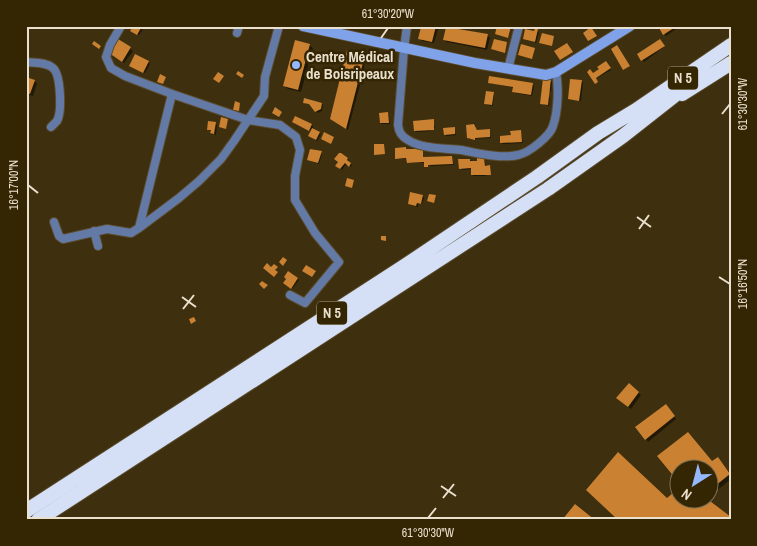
<svg xmlns="http://www.w3.org/2000/svg" width="757" height="546" font-family="'Archivo Narrow',sans-serif">
	<style>
		.shadow { fill: #0007 }
		.building { fill: #ca8132 }
		.lines { fill: none; stroke-linecap: round; stroke-linejoin: round }
		.street-casing { stroke: #5a4b2d; stroke-width: 10 }
		.secondary-casing { stroke: #5a4b2d; stroke-width: 12 }
		.highway-casing { stroke: #5a4b2d; stroke-width: 16 }
		.street { stroke: #647aa6; stroke-width: 8 }
		.secondary { stroke: #80a2e8; stroke-width: 10 }
		.highway { stroke: #d5e0f6; stroke-width: 14 }
		.ticks { fill: none; stroke: #eae0ce; stroke-width: 2 }
		.poi-dot { fill: #94b7fd; stroke: #342503; stroke-width: 2 }
		.labels { text-anchor: middle; dominant-baseline: central; stroke-width: 5; stroke-linejoin: round; paint-order: stroke }
		.shield { fill: #342503; stroke: #b3a891; stroke-width: 1 }
		.shield-label { font-size: 14px; font-weight: bold; fill: #eae0ce }
		.poi-label { font-size: 15px; font-weight: bold; fill: #eae0ce; stroke: #342503; text-anchor: start }
		.neatline { fill: none; stroke: #eae0ce; stroke-width: 2 }
		.ticks-label { font-size: 12px; text-anchor: middle; fill: #eae0ce }
	</style>
	<rect width="100%" height="100%" fill="#3e2f0e"/>
	<path class="shadow" d="M135,26H145L139,35L133,32Z
		M423,26H439L434,43L422,41L420,38Z
		M662,26H680L666,36L660,28Z
		M538,31L539,32L536,43L527,39Z
		M487,35L490,38L487,50L447,42L444,40Z
		M119,40L133,51L124,63L113,56Z
		M660,41L664,47L644,62L639,56Z
		M309,45L313,48L301,92L288,89L285,86Z
		M364,56L366,57L362,77L348,130L334,121Z
		M148,62L150,64L145,73L132,67Z
		M608,65L611,70L595,79L597,83L589,72L593,75Z
		M26,78L37,83L33,96L26,94Z
		M573,79L572,80L583,82L581,101L571,99L570,92Z
		M546,80L552,82L551,92L549,89V95H547L550,98L549,106L543,104Z
		M489,82L533,85L534,86L532,96L515,93L514,88Z
		M493,93L494,95L493,106L487,105L486,104Z
		M322,104L323,105L322,111L318,113L310,105Z
		M388,113L390,124H382L381,123Z
		M293,122L312,125L313,126L312,129L321,134L317,141L311,137L312,132Z
		M433,122L435,128L431,129V131L417,132L415,131Z
		M474,122L477,131L489,132L491,138L469,139L468,138L474,127Z
		M216,124L217,125L216,135L208,129Z
		M454,129L456,135L446,136L445,134Z
		M521,134L523,143L503,144L501,143Z
		M407,150H423V158L452,159L454,165L431,166L428,162V167H426L425,163H408L407,159H398L397,158Z
		M321,152L322,154L319,164L309,160Z
		M341,154L349,160L348,162L352,165L351,167L346,164L342,170L337,166Z
		M484,159L485,161L486,176H473L472,169L462,170L460,168L470,160L477,162Z
		M423,196L424,198L422,204H418V207L409,204Z
		M288,272L299,280L292,289L285,283Z
		M629,385L641,395L631,409L620,400Z
		M668,408L676,419L648,442L646,439Z
		M658,456L712,462H721L731,475V479L710,496V468H680Z"/>
	<path class="building" d="M133,26H142L137,35L130,31Z
		M436,26L432,42L418,39L421,27Z
		M497,26H511L508,38L495,34Z
		M658,26H677L663,35Z
		M446,27L488,34L485,48L443,40Z
		M591,27L597,36L588,41L583,33Z
		M535,28L538,29L535,42L523,39L525,29L534,31Z
		M542,33L554,36L552,46L539,43Z
		M118,39L131,47L122,62L109,53Z
		M494,39L507,42L505,53L491,49Z
		M660,39L665,46L641,61L637,54Z
		M295,40L310,44L298,90L283,86Z
		M94,41L101,46L99,49L92,44Z
		M567,43L573,52L560,60L554,51Z
		M521,44L535,48L532,59L518,55Z
		M617,45L630,66L623,70L611,49Z
		M347,50L365,55L346,129L330,119Z
		M135,54L149,61L143,73L129,66Z
		M606,61L611,68L596,78L598,82L595,84L587,72L590,69L593,73L599,69L597,67Z
		M238,71L244,75L242,78L236,74Z
		M218,72L224,76L219,83L213,79Z
		M160,74L166,77L163,84L157,82Z
		M489,76L533,83L531,95L512,92L513,87L488,83Z
		M26,77L35,80L30,94L26,93Z
		M543,78L551,79L548,105L540,104Z
		M570,79L582,80L579,101L568,99Z
		M486,91L494,92L492,105L484,104Z
		M304,98L322,103L321,109L315,112L309,104L303,103Z
		M235,101L240,103L239,111L233,110Z
		M275,107L282,112L279,117L272,113Z
		M388,112L389,123H380L379,113Z
		M295,116L312,124L309,131L292,122Z
		M221,117L228,119L226,129L219,127Z
		M434,119V130L414,131L413,121Z
		M208,121L216,122L214,134L210,133L211,130H207Z
		M474,124L477,130L490,129V137L475,138V140L467,138L466,125Z
		M455,127V134L444,135L443,128Z
		M312,128L320,132L316,140L308,136Z
		M521,130L522,142L500,143V136L511,135L510,131Z
		M324,132L334,137L331,144L321,139Z
		M374,144H384L385,154L374,155Z
		M406,147V149H423V157L452,156L453,164L428,165V167H424V162L407,163L406,158L395,159V148Z
		M310,149L322,151L318,163L307,160Z
		M339,153H341L348,158L347,160L351,163L349,167L345,163L340,169L335,166L338,162L334,159Z
		M477,158H484L485,166L490,165L491,175H471V168L459,169L458,159H470V161H477Z
		M347,178L354,180L352,188L345,186Z
		M410,192L423,195L421,204L417,203L416,206L408,204Z
		M429,194L436,195L434,203L427,201Z
		M381,236H386V241L381,240Z
		M283,257L287,260L283,266L279,262Z
		M267,263L271,267L274,264L278,267L275,270L278,272L274,277L263,268Z
		M306,265L316,271L312,277L302,271Z
		M288,271L298,278L291,289L283,283L286,279L284,277Z
		M262,281L268,285L264,289L259,284Z
		M194,317L196,321L191,324L189,319Z
		M629,383L639,392L628,407L616,398Z
		M666,404L675,416L645,440L635,427Z
		M688,432L712,461L718,457L730,474L710,490V468H680V484L657,456Z
		M618,452L667,498L680,487V498H706L731,517V520H618L586,490Z
		M575,504L595,520H562Z"/>
	<g class="lines">
		<defs>
			<path id="street" d="M121,26L110,45L106,57L111,68L125,76L172,94L248,120L280,125L296,137L300,150L295,176V200L315,233L339,262L305,303L290,295
				M407,26L404,49L398,125C399,132 401,136 408,140C422,149 444,148 461,150C478,153 500,159 518,155C529,153 550,136 553,126C558,112 559,87 556,72
				M237,33L239,26
				M26,62C35,63 46,62 53,68C61,75 62,112 57,121C55,123 53,125 51,127
				M508,69L519,26
				M54,222L59,236L63,239L107,229L131,233L139,228L172,94
				M139,228L179,198L199,181L221,159L234,141L264,96L265,77L279,26
				M94,231L98,246"/>
			<path id="secondary" d="M303,26L475,63L546,75L556,72L630,26"/>
			<path id="highway" d="M682,94L731,63
				M26,511L403,267L537,177L598,133L636,110L731,45
				M38,520L548,189L623,136L688,85"/>
		</defs>
		<use href="#street" class="street-casing"/>
		<use href="#secondary" class="secondary-casing"/>
		<use href="#highway" class="highway-casing"/>
		<use href="#street" class="street"/>
		<use href="#secondary" class="secondary"/>
		<use href="#highway" class="highway"/>
	</g>
	<path class="ticks" d="M381,38L388,28M722,114L730,104M28,185L38,193M637,217L651,227M639,229L649,215M719,277L730,284M182,297L196,307M183,309L194,295M441,486L456,496M443,498L454,484M428,518L436,508"/>
	<circle class="poi-dot" cx="296" cy="65" r="5"/>
	<g class="labels">
		<g class="shield">
			<rect x="668" y="66.5" width="30" height="23" rx="4"/>
			<rect x="317" y="301.5" width="30" height="23" rx="4"/>
		</g>
		<g class="shield-label">
			<text x="683" y="78">N 5</text>
			<text x="332" y="313">N 5</text>
		</g>
		<g class="poi-label">
			<text x="306" y="56">Centre Médical<tspan x="306" dy="17">de Boisripeaux</tspan></text>
		</g>
	</g>
	<rect width="757" height="546" fill="none" stroke="#342503" stroke-width="55"/>
	<g transform="translate(694 484) rotate(216)"><circle r="24" fill="#342503" stroke="#7d7054"/>
	<path d="M0-4L9 19L0 12L-9 19Z" fill="#94b7fd"/>
	<text y="-8" font-size="14" font-weight="bold" text-anchor="middle" fill="#eae0ce">N</text>
	</g>
	<rect x="28" y="28" width="702" height="490" class="neatline"/>
	<g class="ticks-label">
		<text x="388" y="18">61°30'20"W</text>
		<text transform="translate(743 104) rotate(-90)" y="4">61°30'30"W</text>
		<text transform="translate(14 185) rotate(-90)" y="4">16°17'00"N</text>
		<text transform="translate(743 284) rotate(-90)" y="4">16°16'50"N</text>
		<text x="428" y="537">61°30'30"W</text>
	</g>
</svg>
